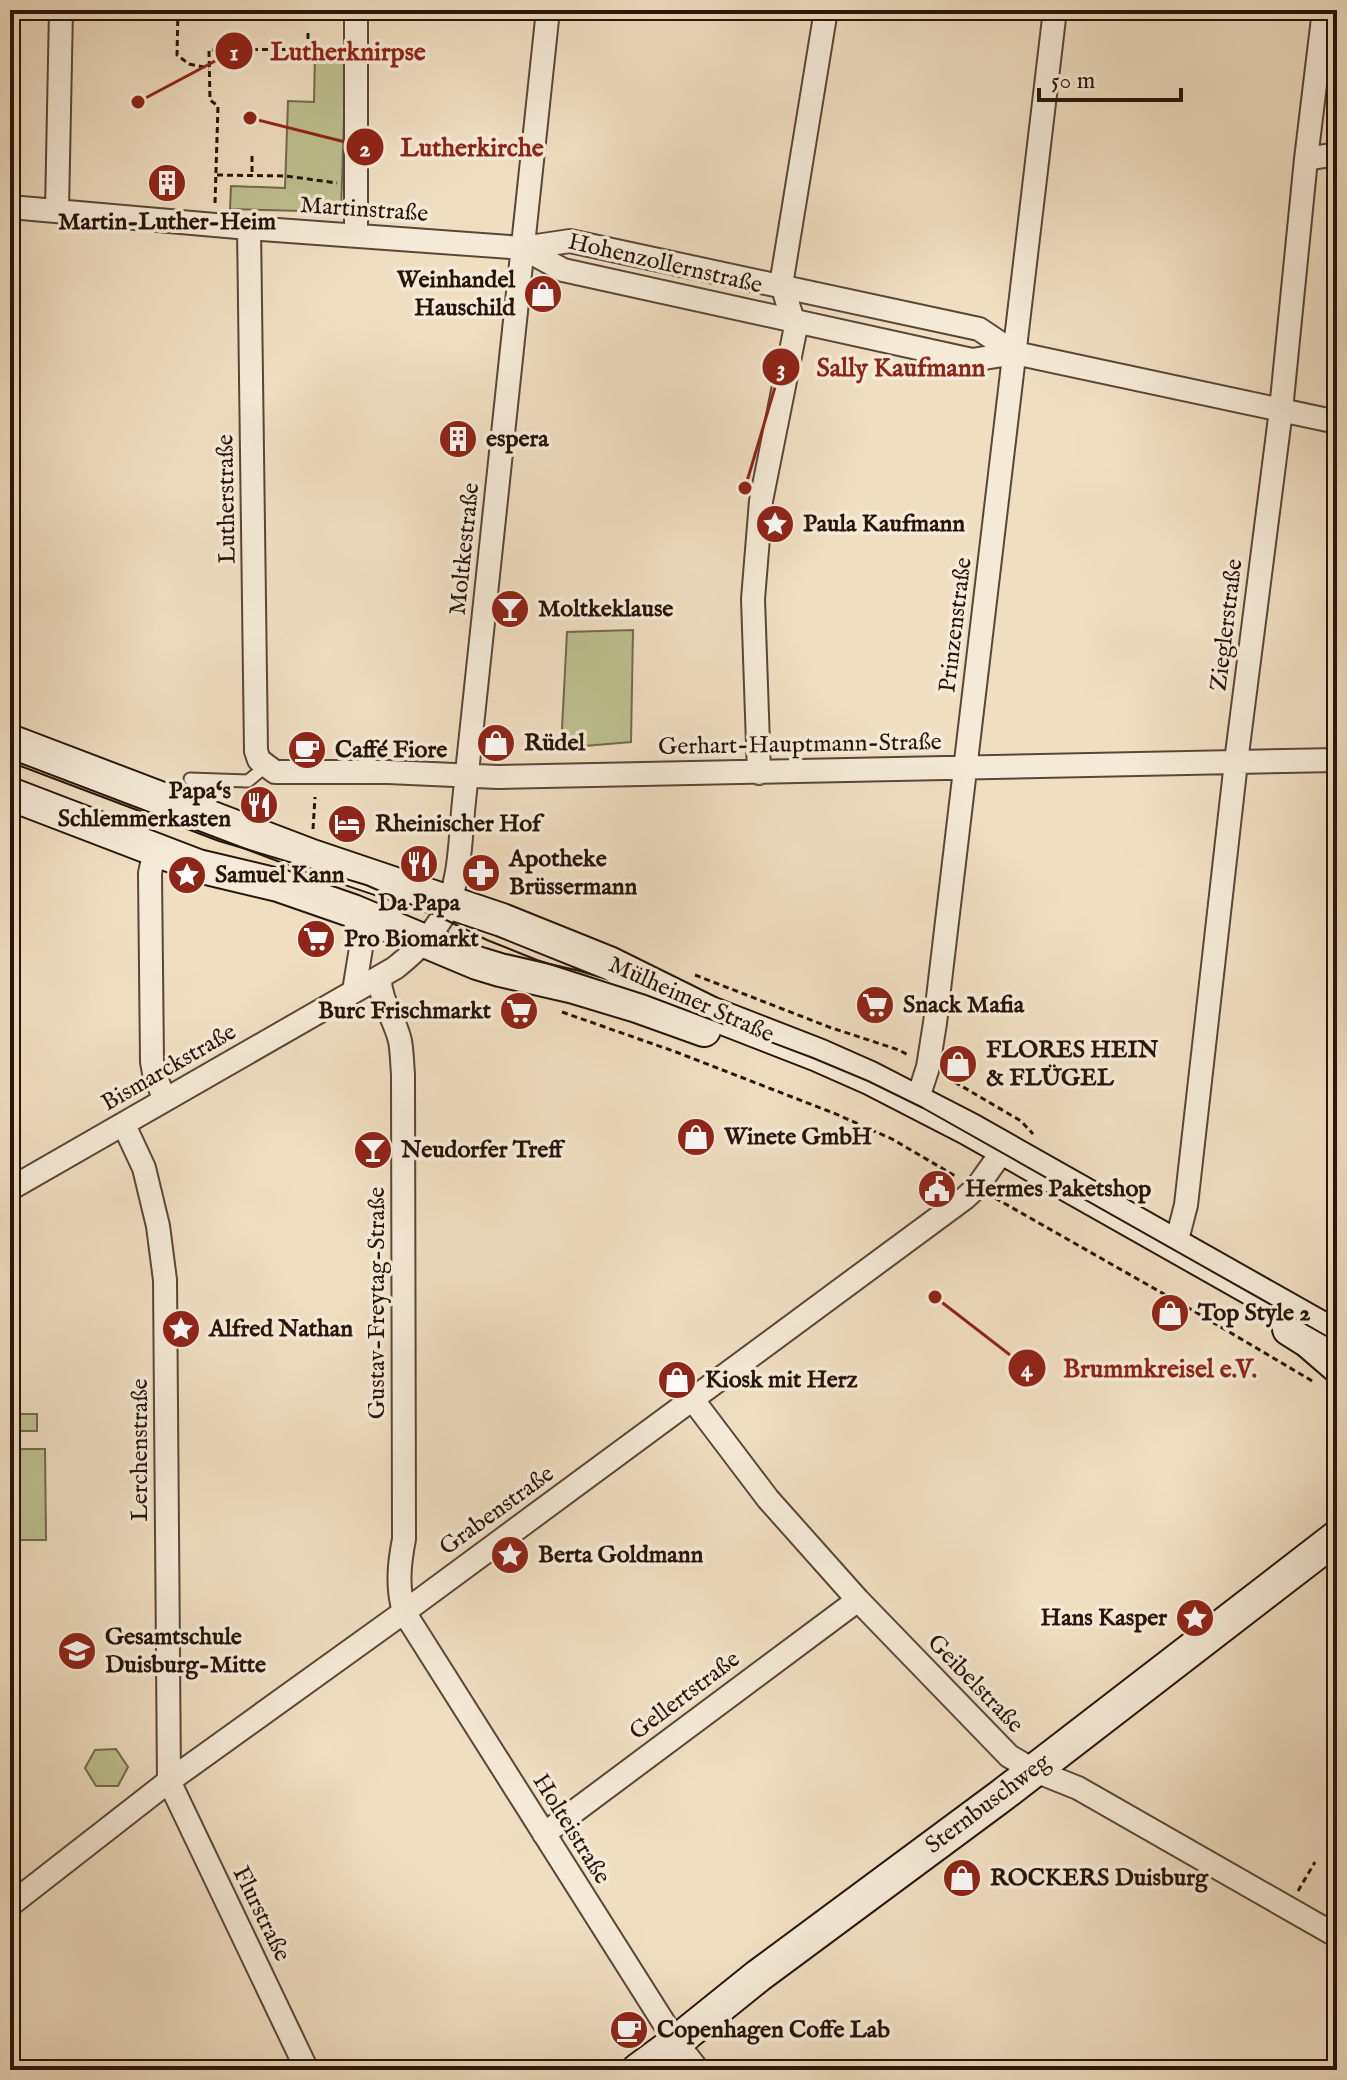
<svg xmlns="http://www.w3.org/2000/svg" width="1347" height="2080" font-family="'IM FELL English',serif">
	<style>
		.green { fill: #bec090; stroke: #736a4e; stroke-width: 2 }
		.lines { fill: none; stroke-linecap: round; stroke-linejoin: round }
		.service-casing { stroke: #5a4638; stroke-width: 15 }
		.minor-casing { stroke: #5a4638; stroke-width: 26 }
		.secondary-casing { stroke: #28140b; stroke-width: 36 }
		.path { stroke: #28140b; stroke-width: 3; stroke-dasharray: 6 4; stroke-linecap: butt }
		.service { stroke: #f5ead7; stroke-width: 11 }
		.minor { stroke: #f5ead7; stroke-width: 22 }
		.secondary { stroke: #f5ead7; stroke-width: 32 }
		.tram { stroke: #28140b; stroke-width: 2 }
		.labels { text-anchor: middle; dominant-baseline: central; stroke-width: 7; stroke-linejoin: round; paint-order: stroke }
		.street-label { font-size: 24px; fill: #28140b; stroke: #f5ead7 }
		.poi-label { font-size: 24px; font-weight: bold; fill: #28140b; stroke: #f5ead7; text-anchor: start }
		.leader { fill: none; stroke: #8f2418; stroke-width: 3 }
		.callout-dot { fill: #8f2418; stroke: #f5ead7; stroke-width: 3 }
		.mark-label { font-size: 24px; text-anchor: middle; font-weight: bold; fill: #fff }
		.callout-label { font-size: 26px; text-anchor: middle; font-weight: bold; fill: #8f2418; stroke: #f5ead7; stroke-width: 7; stroke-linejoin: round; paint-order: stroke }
	</style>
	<rect width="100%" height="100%" fill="#f0dec1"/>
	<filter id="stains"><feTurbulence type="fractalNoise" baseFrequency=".0025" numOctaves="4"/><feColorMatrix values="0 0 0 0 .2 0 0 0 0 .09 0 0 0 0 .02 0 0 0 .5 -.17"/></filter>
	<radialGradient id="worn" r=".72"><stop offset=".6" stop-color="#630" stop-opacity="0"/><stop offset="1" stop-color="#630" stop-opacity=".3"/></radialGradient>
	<path class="green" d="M315,54L346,55L341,212L230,209L231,186L285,188L288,101L314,102Z
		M633,630L631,742L561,748L567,632Z
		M10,1414H37V1431H10Z
		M10,1449H45L46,1540H10Z
		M116,1749L128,1767L118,1786H96L85,1768L95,1750Z"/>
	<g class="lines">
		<defs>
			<path id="service" d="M190,779L248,781L266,766"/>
			<path id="minor" d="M356,10V235
				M1306,159L1337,154
				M10,207L249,228L523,248L570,241L979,329L1015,353
				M57,210L61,10
				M249,228L256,751L259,760L275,772H388L498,777L1337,760
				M523,248L563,270L972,360L1015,353L1337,422
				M759,773L753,599L761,501L795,331C793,313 783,297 782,279L826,10
				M155,850L150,873L152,1062L154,1073L165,1100
				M353,911L361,948L354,991
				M380,977C379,1000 395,1018 400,1041C402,1051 402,1063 403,1074L404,1539C399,1565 397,1587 404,1612L676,2042L698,2070
				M917,1101L928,1067L935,1023L1055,10
				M124,1125L144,1168L158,1226L165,1280L169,1781L307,2070
				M10,1189L395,968C413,954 430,937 442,918C461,884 460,839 464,801L548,10
				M1173,1245L1179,1232L1186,1205L1236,762L1281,410L1306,159L1324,10
				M693,1400L768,1499L858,1600L1009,1756L1033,1770L1078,1788L1337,1936
				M544,1834L858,1600
				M10,1905L169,1781L404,1612L965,1198L977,1187L1004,1149
				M1333,2070L1337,2067"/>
			<path id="secondary" d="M10,741L312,856L502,920L609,963L710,1013L818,1055L870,1078L969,1129L1337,1337
				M10,794L198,866L278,885L353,911L477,963L500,970L574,987L637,1006L704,1030
				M1289,1329L1308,1341L1337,1366
				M638,2070L676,2042L758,1976L1001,1796L1337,1537"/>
		</defs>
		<use href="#service" class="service-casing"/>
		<use href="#minor" class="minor-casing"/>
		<use href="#secondary" class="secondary-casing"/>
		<path class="path" d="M178,10L177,55L189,64L209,68
			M308,49V30
			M252,156V176
			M217,175L286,176L337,183
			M215,203L218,106L210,100L209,50L337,49
			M313,829L315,797
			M695,975L829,1027L899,1050L908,1055
			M562,1012L676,1052L836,1114L892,1139L957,1177
			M946,1077L1021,1121L1033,1134
			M995,1198L1192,1310L1314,1382
			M1298,1891L1315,1862"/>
		<use href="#service" class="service"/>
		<use href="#minor" class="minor"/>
		<use href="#secondary" class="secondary"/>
		<path class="tram" d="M10,762L219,841L366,885L442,918L487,940L537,960L646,995L813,1058L868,1081L923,1108L1337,1342"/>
	</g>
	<defs>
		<symbol id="building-disc" viewBox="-11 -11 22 22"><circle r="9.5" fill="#8f2418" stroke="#f5ead7"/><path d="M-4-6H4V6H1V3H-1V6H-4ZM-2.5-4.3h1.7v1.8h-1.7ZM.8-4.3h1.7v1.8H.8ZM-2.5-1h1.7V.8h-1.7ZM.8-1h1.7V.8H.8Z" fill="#fff"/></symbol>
		<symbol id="shop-disc" viewBox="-11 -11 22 22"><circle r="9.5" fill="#8f2418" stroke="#f5ead7"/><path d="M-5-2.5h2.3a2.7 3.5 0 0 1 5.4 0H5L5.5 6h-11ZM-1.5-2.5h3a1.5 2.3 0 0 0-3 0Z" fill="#fff"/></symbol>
		<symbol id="sight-disc" viewBox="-11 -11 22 22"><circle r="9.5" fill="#8f2418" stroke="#f5ead7"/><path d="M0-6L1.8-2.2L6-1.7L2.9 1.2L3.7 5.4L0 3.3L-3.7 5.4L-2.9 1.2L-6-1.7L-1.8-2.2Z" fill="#fff"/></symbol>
		<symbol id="bar-disc" viewBox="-11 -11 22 22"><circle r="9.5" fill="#8f2418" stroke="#f5ead7"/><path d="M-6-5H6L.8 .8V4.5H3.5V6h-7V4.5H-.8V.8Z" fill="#fff"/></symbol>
		<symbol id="cafe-disc" viewBox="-11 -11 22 22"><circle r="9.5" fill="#8f2418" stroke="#f5ead7"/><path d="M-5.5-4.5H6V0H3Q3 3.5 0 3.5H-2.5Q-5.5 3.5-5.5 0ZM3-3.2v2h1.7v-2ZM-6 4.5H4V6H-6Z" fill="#fff"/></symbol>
		<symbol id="restaurant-disc" viewBox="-11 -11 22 22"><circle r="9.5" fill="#8f2418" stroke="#f5ead7"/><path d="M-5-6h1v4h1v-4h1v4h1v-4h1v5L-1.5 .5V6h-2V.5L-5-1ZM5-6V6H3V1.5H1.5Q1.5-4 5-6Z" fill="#fff"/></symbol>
		<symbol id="hotel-disc" viewBox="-11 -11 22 22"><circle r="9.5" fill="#8f2418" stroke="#f5ead7"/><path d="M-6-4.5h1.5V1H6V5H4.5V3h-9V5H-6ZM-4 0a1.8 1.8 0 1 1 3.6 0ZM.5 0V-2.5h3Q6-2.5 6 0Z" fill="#fff"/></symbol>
		<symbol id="pharmacy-disc" viewBox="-11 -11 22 22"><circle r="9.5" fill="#8f2418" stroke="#f5ead7"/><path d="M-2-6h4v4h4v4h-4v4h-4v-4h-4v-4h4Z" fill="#fff"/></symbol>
		<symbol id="supermarket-disc" viewBox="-11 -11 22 22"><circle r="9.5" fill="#8f2418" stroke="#f5ead7"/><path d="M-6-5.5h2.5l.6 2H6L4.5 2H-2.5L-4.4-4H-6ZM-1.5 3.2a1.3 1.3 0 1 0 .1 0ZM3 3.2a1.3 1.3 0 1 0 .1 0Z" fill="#fff"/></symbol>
		<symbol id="civic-disc" viewBox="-11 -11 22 22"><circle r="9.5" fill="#8f2418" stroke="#f5ead7"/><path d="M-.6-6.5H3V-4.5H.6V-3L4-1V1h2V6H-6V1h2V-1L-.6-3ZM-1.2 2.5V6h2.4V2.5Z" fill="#fff"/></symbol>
		<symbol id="school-disc" viewBox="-11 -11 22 22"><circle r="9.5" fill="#8f2418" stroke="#f5ead7"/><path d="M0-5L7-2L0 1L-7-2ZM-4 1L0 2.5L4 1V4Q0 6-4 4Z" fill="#fff"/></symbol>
	</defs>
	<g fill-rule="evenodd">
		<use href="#building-disc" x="145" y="161" width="44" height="44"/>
		<use href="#shop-disc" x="521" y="272" width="44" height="44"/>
		<use href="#building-disc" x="436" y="417" width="44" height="44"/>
		<use href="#sight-disc" x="753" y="502" width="44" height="44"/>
		<use href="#bar-disc" x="488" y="587" width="44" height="44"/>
		<use href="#shop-disc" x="474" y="721" width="44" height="44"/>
		<use href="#cafe-disc" x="285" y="728" width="44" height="44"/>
		<use href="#restaurant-disc" x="237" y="783" width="44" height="44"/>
		<use href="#hotel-disc" x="325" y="802" width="44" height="44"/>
		<use href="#restaurant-disc" x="397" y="842" width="44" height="44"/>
		<use href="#pharmacy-disc" x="459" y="851" width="44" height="44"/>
		<use href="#sight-disc" x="165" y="853" width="44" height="44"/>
		<use href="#supermarket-disc" x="294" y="917" width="44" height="44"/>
		<use href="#supermarket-disc" x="853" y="983" width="44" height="44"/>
		<use href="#supermarket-disc" x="497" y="989" width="44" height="44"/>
		<use href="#shop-disc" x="936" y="1042" width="44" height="44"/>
		<use href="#shop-disc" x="674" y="1115" width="44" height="44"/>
		<use href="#bar-disc" x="351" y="1128" width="44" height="44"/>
		<use href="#civic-disc" x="915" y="1167" width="44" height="44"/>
		<use href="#shop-disc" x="1148" y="1291" width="44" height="44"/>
		<use href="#sight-disc" x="159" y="1307" width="44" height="44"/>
		<use href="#shop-disc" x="655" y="1358" width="44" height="44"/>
		<use href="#sight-disc" x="488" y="1533" width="44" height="44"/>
		<use href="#sight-disc" x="1173" y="1596" width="44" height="44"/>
		<use href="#school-disc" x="55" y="1629" width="44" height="44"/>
		<use href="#shop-disc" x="940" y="1856" width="44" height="44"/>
		<use href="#cafe-disc" x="607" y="2008" width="44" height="44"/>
	</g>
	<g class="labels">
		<g class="street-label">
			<text transform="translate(364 210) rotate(4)">Martinstraße</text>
			<text transform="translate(665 264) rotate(13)">Hohenzollernstraße</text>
			<text transform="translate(227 499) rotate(-91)">Lutherstraße</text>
			<text transform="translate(465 549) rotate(-84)">Moltkestraße</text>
			<text transform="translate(956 625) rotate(-83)">Prinzenstraße</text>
			<text transform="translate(1227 625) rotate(-83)">Zieglerstraße</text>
			<text transform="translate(800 745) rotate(-1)">Gerhart-Hauptmann-Straße</text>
			<text transform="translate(691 1000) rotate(24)">Mülheimer Straße</text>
			<text transform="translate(169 1068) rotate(-30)">Bismarckstraße</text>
			<text transform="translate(377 1303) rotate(-90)">Gustav-Freytag-Straße</text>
			<text transform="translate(140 1450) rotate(-90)">Lerchenstraße</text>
			<text transform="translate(497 1511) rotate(-36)">Grabenstraße</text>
			<text transform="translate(975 1684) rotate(46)">Geibelstraße</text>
			<text transform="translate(685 1696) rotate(-37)">Gellertstraße</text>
			<text transform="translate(988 1804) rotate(-37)">Sternbuschweg</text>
			<text transform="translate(571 1829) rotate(58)">Holteistraße</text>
			<text transform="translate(261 1914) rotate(64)">Flurstraße</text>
		</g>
		<g class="poi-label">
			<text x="167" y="222" text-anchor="middle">Martin-Luther-Heim</text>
			<text x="515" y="280" text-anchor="end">Weinhandel<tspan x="515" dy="28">Hauschild</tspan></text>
			<text x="486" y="439">espera</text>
			<text x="803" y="524">Paula Kaufmann</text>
			<text x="538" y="609">Moltkeklause</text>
			<text x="524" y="743">Rüdel</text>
			<text x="335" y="750">Caffé Fiore</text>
			<text x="231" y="791" text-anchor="end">Papa‘s<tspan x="231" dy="28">Schlemmerkasten</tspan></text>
			<text x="375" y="824">Rheinischer Hof</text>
			<text x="509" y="859">Apotheke<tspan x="509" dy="28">Brüssermann</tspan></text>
			<text x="215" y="875">Samuel Kann</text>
			<text x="419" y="903" text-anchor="middle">Da Papa</text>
			<text x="344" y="939">Pro Biomarkt</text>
			<text x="903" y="1005">Snack Mafia</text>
			<text x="491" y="1011" text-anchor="end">Burc Frischmarkt</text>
			<text x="986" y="1050">FLORES HEIN<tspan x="986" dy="28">&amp; FLÜGEL</tspan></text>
			<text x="724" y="1137">Winete GmbH</text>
			<text x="401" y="1150">Neudorfer Treff</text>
			<text x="965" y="1189">Hermes Paketshop</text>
			<text x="1198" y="1313">Top Style 2</text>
			<text x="209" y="1329">Alfred Nathan</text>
			<text x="705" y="1380">Kiosk mit Herz</text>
			<text x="538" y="1555">Berta Goldmann</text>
			<text x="1167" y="1618" text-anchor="end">Hans Kasper</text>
			<text x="105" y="1637">Gesamtschule<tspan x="105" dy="28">Duisburg-Mitte</tspan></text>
			<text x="990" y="1878">ROCKERS Duisburg</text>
			<text x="657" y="2030">Copenhagen Coffe Lab</text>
		</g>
	</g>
	<path class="leader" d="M138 102L234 51M250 118L365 147M745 488L781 367M935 1297L1027 1368"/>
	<g class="callout-dot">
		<circle cx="138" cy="102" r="8"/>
		<circle cx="250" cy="118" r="8"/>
		<circle cx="745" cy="488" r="8"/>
		<circle cx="935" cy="1297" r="8"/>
		<circle cx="234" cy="51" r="20"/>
		<circle cx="365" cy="147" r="20"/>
		<circle cx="781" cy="367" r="20"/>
		<circle cx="1027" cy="1368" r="20"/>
	</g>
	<g class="mark-label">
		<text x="234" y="60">1</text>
		<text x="365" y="156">2</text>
		<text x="781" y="376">3</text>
		<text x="1027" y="1376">4</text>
	</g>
	<g class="callout-label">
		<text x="348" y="60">Lutherknirpse</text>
		<text x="472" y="156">Lutherkirche</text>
		<text x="901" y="376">Sally Kaufmann</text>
		<text x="1160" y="1377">Brummkreisel e.V.</text>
	</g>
	<rect width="1347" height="2080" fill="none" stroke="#f0dec1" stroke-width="40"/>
	<rect x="12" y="12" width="1323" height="2056" fill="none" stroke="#28140b" stroke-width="4"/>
	<rect x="20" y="20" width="1307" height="2040" fill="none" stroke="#28140b" stroke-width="2"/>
	<path d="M1039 88v12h142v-12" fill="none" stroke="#28140b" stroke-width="4"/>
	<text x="1051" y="88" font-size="24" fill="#28140b" stroke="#f5ead7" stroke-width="6" paint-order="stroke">50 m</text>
	<rect width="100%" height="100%" filter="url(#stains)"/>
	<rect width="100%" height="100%" fill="url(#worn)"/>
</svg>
